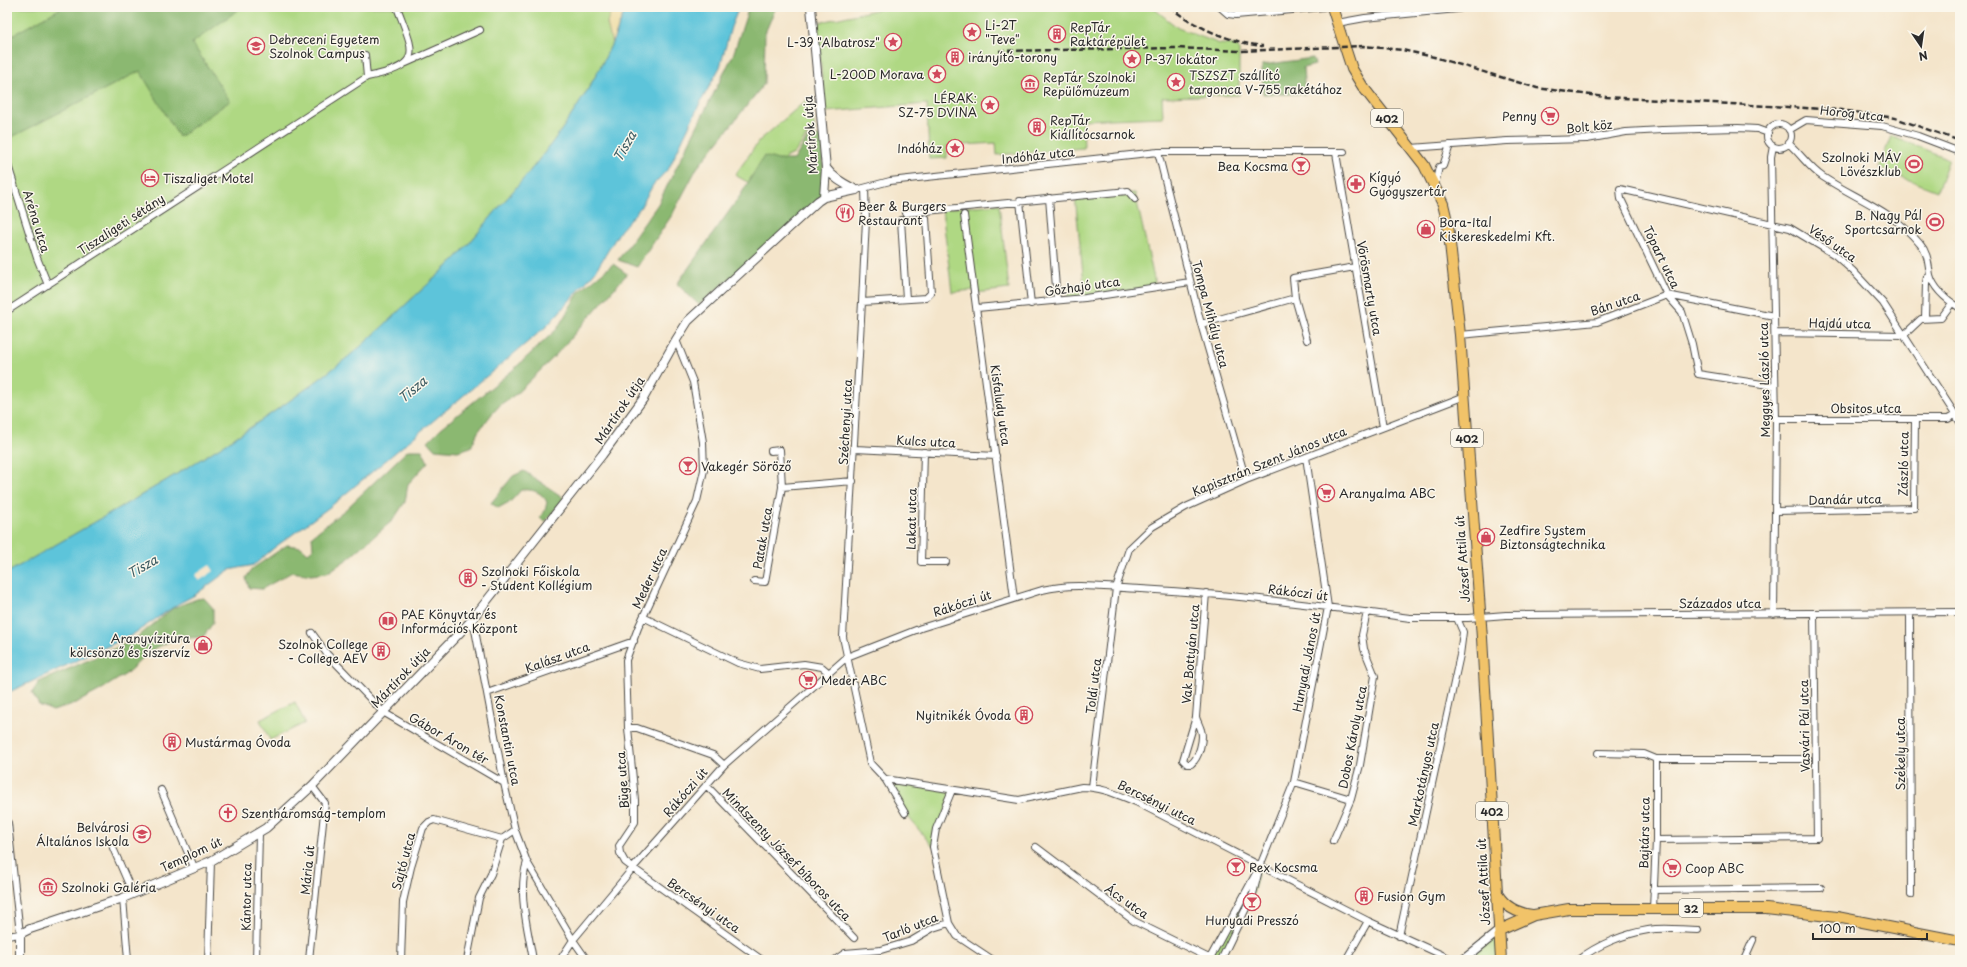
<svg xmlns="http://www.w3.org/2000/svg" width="1967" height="967" font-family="'Playpen Sans',sans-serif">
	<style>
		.green { fill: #afd883; stroke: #6d8257 }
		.forest { fill: #8bb871; stroke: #5b724e }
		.sand { fill: #eeda9e; stroke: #8c8264 }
		.water { fill: #5dc4da; stroke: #447882 }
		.pier { fill: #f4e5cb }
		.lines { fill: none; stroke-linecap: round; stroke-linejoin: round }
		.minor-casing { stroke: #494743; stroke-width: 8 }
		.tertiary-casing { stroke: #494743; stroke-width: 10 }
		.primary-casing { stroke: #494743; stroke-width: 12 }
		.minor { stroke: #fff; stroke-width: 6 }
		.tertiary { stroke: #fff; stroke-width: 8 }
		.primary { stroke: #f1c369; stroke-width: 10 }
		.rail { stroke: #2b2b2b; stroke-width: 2.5; stroke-dasharray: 6 3; stroke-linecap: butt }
		.labels { text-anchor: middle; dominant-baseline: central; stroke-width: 3; stroke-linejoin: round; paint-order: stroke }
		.shield { fill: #fbf7ec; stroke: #696865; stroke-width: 1 }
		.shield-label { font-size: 11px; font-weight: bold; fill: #2b2b2b }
		.poi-label { font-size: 12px; fill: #2b2b2b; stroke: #fbf7ec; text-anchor: start }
		.street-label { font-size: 12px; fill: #2b2b2b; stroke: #fbf7ec }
		.water-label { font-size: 13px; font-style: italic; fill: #3a5960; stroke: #fbf7ec }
	</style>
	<rect width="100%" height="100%" fill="#fbf7ec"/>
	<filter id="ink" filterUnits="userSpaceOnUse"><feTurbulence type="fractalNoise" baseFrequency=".025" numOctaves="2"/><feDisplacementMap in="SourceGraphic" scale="8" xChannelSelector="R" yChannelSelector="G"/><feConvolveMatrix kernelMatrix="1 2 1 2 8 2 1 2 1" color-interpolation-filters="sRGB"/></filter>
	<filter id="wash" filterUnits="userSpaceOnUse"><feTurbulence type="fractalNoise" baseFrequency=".012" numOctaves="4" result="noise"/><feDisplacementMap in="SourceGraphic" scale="16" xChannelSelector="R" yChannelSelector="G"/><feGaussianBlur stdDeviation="0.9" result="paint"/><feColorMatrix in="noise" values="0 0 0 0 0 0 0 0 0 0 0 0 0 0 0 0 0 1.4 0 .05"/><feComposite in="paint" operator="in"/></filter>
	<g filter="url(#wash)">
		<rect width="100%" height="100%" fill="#f4e5cb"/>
		<path class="green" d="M7,7H626C602,79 558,139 509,196C491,216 475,238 456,258C439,275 420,291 402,308C385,324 367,342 348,357C243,441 123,505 7,573Z
			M889,7H1152L1178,28L1220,44L1237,45L1239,51V95L1162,97L1163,117L1083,120L1084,148L997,155L996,143L947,146V158L929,159L927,104L825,112L817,23Z
			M810,97L815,133L808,134L794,154L786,157L770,179L749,183L735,175L759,141Z
			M1891,136L1949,159L1937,191L1879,168Z
			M1135,193L1155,283L1153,287L1068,299L1067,286L1084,284L1075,196Z
			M999,204L1009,289L975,293L974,290L952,292L942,209Z
			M295,702L305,723L270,740L260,720Z
			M885,779L952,790L933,847L905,813Z
			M1260,866L1253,894L1221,960H1209Z
			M1500,930L1501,960H1463Z"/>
		<path class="forest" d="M63,7H242L192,43L230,101L179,137L140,71L8,139L7,38Z
			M749,7H776L765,33L764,84L697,168L672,215L637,267L618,260L658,204L733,55Z
			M1313,58L1315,65L1303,68L1305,94H1263L1262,65Z
			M823,136L824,197L699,305L677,284L740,196L764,156L778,160H794L808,137Z
			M613,264L627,274L553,358L516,394L501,404L491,415L478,432L471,447L458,451L435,449L428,441L440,429L514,369L557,329L579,292Z
			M408,450H422L428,462L408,484L405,502L393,520L349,558L327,573L311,575L292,572L262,589L249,588L246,578L252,569L287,545L301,547L308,553L313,549L312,536L346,509Z
			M524,471L564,498L546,521L542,520L540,517L545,511L547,502C541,491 532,489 521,490L511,501L498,508L491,503L513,476Z
			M204,598L213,608V623L203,637L174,639L150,651L126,674L99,691L78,702L53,711L39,705L32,693L39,682L134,640L173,608L197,599Z"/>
		<path class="sand" d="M612,7H626L612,44L607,23Z"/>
		<path class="water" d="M626,7H739L731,27L720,67L699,105L669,168L653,185L640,208L620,231L595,272L547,326L331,506L274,548L254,565L229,570L195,595L178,604L132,635L7,693V573C123,505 243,441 348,357C367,342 385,324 402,308C420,291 439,275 456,258C475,238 491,216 509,196C558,139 602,79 626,7Z"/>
		<path class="pier" d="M210,565L214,571L199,581L195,575Z"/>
	</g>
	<g filter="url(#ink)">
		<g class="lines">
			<defs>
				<path id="minor" d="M1220,7L1228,14L1236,15L1324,7
					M1337,23L1365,18L1457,9L1466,7
					M365,55L367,77
					M406,63L480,30
					M1767 136a12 12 0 1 1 24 0a12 12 0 1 1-24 0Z
					M1789,130L1806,120L1882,126L1918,136L1960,152
					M1788,143C1801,154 1809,168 1823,177C1858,200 1891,209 1920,244C1928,253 1928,263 1930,275C1934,290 1947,300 1960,308
					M1773,146L1771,157L1776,419L1774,614
					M1411,148L1507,141L1587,139L1626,132L1662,130L1738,128L1757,129L1768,133
					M1158,152L1201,324L1246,480
					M1336,153L1383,427
					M7,162L37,258L48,285
					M1435,185L1439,167L1443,166L1450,145
					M865,188L866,220L862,302L843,637L870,763L885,779L905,813
					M856,190L890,181L1158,152H1344
					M1049,198L1057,300
					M1020,201L1031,304
					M906,213L1128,191L1135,199
					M964,215L1014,598
					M901,220L906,299
					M1295,298L1307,340
					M862,302L926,298L931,293L926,218
					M977,308L1085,298L1190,282
					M7,311L367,77C425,65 414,53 397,7
					M1925,318L1926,283L1927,277L1930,275
					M1201,324L1295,298L1293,278L1355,267
					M1775,333L1904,335L1921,319L1941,318L1952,303
					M1460,335L1597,322L1667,295L1774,316
					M676,340L693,382L703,442L704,470L697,501L638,628L626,660L628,728L635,800V822L619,846L620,853L625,862L633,868L762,960
					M1775,386L1698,374L1692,344L1682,312L1667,295L1621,199L1620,189L1790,228L1835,255L1853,271L1883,303L1960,422
					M1776,419H1948L1955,415
					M855,449L996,456
					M924,452L921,562H946
					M782,487L853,481
					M1776,511L1914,508L1915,419
					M754,581L765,582L782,487L780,450L771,451
					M1910,613L1911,895
					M643,617L738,663L760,669L804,664L822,667L829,673
					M470,622L475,630L504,783L515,830L527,862L573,940L587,960
					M312,633L327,654L383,712L504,783
					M487,693L634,641
					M1196,717C1197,721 1200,726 1201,730C1204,739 1199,758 1191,764H1187L1183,760L1196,717L1206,593
					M628,728H637L713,755L724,765
					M1598,753L1644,754L1656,759H1808
					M885,779L1019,800L1082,787C1101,787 1118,795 1136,802L1368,921L1453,960
					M1294,782L1351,799
					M706,785L854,938
					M1092,787L1116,588L1129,549L1152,527L1186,507L1246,480L1465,396
					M161,790L194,867
					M952,790L936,829L933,847L949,923L957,936L993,960
					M1656,840L1817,838L1814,614
					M1333,841L1351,799L1360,765L1375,676L1364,649L1362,635L1367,612
					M1036,847L1134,921L1213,960
					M113,848L133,894
					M527,862C517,892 528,929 533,960
					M1653,890L1821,888
					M123,898L128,960
					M1653,909L1656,840V759
					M7,936L20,934L8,823
					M1399,936L1460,655L1463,632L1457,618
					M208,960L211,861
					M256,960L259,833
					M309,960L325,803L312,786
					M401,960L403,902L411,867L423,828L429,822L434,820L502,839
					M467,960L479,898L491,874L502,839L515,830
					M560,960L573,940L633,868L724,765L847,657L921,628L1042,590C1075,582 1108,588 1141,589C1232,594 1321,606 1410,618H1468L1506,615L1960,612
					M835,960L845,953L881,950L911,941L933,928L949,923
					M1209,960L1260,866L1294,782L1328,607L1306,457
					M1221,960L1253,894L1258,874
					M1346,960L1368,921
					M1578,960C1597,945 1624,934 1648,930C1664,927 1682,930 1698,930
					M1744,960L1753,940"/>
				<path id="tertiary" d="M811,7L826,168L824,197
					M826,168C834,179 845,184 856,190
					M20,960V934L30,929L123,898L211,861L266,828L312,786L470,622L602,455L643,399L676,340L688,321L818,201L824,197L856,190
					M1463,960L1500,930"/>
				<path id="primary" d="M1332,7L1352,69L1363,87L1424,165L1443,204L1448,225L1460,335L1482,638L1501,960
					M1498,895C1506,908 1518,913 1532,915
					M1500,930L1534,915L1569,909H1766L1837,917L1960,941"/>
			</defs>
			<use href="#minor" class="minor-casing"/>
			<use href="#tertiary" class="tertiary-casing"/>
			<use href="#primary" class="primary-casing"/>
			<use href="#minor" class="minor"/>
			<use href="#tertiary" class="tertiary"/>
			<use href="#primary" class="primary"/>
			<path class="rail" d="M1170,7C1194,27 1232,43 1263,46
				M999,51L1177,48L1239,51L1363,46L1402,50L1434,57L1537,88L1606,97L1841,110L1895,118L1960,141"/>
		</g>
	</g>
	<defs>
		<symbol id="sight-ring" viewBox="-11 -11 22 22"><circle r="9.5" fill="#fbf7ec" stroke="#d1495b" stroke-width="1.5"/><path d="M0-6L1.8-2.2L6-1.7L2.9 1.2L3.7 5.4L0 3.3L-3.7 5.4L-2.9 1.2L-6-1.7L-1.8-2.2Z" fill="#d1495b"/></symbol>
		<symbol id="building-ring" viewBox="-11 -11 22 22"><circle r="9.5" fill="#fbf7ec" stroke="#d1495b" stroke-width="1.5"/><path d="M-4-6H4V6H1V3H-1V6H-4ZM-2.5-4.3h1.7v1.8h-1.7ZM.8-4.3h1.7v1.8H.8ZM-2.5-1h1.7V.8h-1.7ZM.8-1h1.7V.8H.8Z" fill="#d1495b"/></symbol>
		<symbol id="university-ring" viewBox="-11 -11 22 22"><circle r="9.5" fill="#fbf7ec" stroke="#d1495b" stroke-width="1.5"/><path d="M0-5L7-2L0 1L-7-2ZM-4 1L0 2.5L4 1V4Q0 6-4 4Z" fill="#d1495b"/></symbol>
		<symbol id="museum-ring" viewBox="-11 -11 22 22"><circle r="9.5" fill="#fbf7ec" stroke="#d1495b" stroke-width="1.5"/><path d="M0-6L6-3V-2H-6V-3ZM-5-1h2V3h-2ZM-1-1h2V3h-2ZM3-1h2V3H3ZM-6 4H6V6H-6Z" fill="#d1495b"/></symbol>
		<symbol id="supermarket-ring" viewBox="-11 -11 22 22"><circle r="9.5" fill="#fbf7ec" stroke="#d1495b" stroke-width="1.5"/><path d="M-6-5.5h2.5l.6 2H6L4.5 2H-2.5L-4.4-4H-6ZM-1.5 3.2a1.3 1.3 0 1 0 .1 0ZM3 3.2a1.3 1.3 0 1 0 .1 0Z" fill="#d1495b"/></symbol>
		<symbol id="stadium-ring" viewBox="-11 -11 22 22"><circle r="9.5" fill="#fbf7ec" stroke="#d1495b" stroke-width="1.5"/><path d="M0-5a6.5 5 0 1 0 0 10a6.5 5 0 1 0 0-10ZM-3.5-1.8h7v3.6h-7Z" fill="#d1495b"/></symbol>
		<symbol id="bar-ring" viewBox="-11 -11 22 22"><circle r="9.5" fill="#fbf7ec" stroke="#d1495b" stroke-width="1.5"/><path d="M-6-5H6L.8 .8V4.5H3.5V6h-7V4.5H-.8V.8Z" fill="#d1495b"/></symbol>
		<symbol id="hotel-ring" viewBox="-11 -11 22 22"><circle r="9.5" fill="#fbf7ec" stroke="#d1495b" stroke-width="1.5"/><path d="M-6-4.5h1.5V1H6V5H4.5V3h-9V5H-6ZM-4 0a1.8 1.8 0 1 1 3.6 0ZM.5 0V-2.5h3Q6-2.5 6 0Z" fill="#d1495b"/></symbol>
		<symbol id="pharmacy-ring" viewBox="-11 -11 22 22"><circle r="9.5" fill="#fbf7ec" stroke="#d1495b" stroke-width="1.5"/><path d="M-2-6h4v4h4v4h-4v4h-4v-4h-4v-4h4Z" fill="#d1495b"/></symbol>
		<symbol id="restaurant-ring" viewBox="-11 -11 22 22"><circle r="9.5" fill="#fbf7ec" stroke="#d1495b" stroke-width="1.5"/><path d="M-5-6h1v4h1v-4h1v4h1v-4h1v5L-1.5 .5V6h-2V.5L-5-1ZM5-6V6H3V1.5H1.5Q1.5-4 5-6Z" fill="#d1495b"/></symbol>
		<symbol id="shop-ring" viewBox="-11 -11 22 22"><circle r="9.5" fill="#fbf7ec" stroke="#d1495b" stroke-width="1.5"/><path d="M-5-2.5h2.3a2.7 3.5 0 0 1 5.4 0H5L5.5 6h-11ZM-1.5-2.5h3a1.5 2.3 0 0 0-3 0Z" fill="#d1495b"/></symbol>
		<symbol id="library-ring" viewBox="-11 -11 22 22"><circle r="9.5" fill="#fbf7ec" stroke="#d1495b" stroke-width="1.5"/><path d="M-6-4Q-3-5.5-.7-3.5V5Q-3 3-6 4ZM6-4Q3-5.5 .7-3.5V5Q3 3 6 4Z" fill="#d1495b"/></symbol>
		<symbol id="church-ring" viewBox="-11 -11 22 22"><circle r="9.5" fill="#fbf7ec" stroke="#d1495b" stroke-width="1.5"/><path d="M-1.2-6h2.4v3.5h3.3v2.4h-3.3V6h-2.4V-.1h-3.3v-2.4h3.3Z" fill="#d1495b"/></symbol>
		<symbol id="school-ring" viewBox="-11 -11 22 22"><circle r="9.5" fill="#fbf7ec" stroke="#d1495b" stroke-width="1.5"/><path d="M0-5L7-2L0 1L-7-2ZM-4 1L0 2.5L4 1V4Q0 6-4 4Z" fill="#d1495b"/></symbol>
	</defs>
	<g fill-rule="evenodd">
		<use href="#sight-ring" x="962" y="22" width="20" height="20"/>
		<use href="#building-ring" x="1047" y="24" width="20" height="20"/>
		<use href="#sight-ring" x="883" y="32" width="20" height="20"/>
		<use href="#university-ring" x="246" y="36" width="20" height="20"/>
		<use href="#building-ring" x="945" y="47" width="20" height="20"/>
		<use href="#sight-ring" x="1122" y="49" width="20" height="20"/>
		<use href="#sight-ring" x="927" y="64" width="20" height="20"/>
		<use href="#sight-ring" x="1166" y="72" width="20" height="20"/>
		<use href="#museum-ring" x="1020" y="74" width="20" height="20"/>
		<use href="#sight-ring" x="980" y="95" width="20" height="20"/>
		<use href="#supermarket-ring" x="1540" y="106" width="20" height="20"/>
		<use href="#building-ring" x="1027" y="117" width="20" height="20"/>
		<use href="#sight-ring" x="945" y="138" width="20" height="20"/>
		<use href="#stadium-ring" x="1904" y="154" width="20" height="20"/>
		<use href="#bar-ring" x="1291" y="156" width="20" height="20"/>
		<use href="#hotel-ring" x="140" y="168" width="20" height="20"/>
		<use href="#pharmacy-ring" x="1346" y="174" width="20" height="20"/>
		<use href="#restaurant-ring" x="835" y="203" width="20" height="20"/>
		<use href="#stadium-ring" x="1925" y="212" width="20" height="20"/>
		<use href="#shop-ring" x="1416" y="219" width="20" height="20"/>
		<use href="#bar-ring" x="678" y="456" width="20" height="20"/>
		<use href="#supermarket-ring" x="1316" y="483" width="20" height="20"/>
		<use href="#shop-ring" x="1476" y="527" width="20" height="20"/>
		<use href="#building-ring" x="458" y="568" width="20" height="20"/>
		<use href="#library-ring" x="378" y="611" width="20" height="20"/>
		<use href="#shop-ring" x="193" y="635" width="20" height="20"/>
		<use href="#building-ring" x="371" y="641" width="20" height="20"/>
		<use href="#supermarket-ring" x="798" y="670" width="20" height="20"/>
		<use href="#building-ring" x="1014" y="705" width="20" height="20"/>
		<use href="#building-ring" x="162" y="732" width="20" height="20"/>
		<use href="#church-ring" x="218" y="803" width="20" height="20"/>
		<use href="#school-ring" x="132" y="824" width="20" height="20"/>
		<use href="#bar-ring" x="1226" y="857" width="20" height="20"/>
		<use href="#supermarket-ring" x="1662" y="858" width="20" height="20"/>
		<use href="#museum-ring" x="38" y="877" width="20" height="20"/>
		<use href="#building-ring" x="1354" y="886" width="20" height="20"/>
		<use href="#bar-ring" x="1242" y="892" width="20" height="20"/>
	</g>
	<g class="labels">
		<g class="shield">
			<rect x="1371" y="109" width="32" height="18" rx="3"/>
			<rect x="1451" y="429" width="32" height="18" rx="3"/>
			<rect x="1476" y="802" width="32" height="18" rx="3"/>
			<rect x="1679" y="899" width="24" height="18" rx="3"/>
		</g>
		<g class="shield-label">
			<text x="1387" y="118">402</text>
			<text x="1467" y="438">402</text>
			<text x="1492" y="811">402</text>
			<text x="1691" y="908">32</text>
		</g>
		<g class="poi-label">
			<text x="985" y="25">Li-2T<tspan x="985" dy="14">"Teve"</tspan></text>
			<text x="1070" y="27">RepTár<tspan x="1070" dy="14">Raktárépület</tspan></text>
			<text x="269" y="39">Debreceni Egyetem<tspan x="269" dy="14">Szolnok Campus</tspan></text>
			<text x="880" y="42" text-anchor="end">L-39 "Albatrosz"</text>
			<text x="968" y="57">irányító-torony</text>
			<text x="1145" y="59">P-37 lokátor</text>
			<text x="924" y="74" text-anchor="end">L-200D Morava</text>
			<text x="1189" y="75">TSZSZT szállító<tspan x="1189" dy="14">targonca V-755 rakétához</tspan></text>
			<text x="1043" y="77">RepTár Szolnoki<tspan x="1043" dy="14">Repülőmúzeum</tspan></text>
			<text x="977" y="98" text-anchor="end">LÉRAK:<tspan x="977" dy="14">SZ-75 DVINA</tspan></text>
			<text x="1537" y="116" text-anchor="end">Penny</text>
			<text x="1050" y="120">RepTár<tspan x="1050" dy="14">Kiállítócsarnok</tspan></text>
			<text x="942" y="148" text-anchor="end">Indóház</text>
			<text x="1901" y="157" text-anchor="end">Szolnoki MÁV<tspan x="1901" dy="14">Lövészklub</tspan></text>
			<text x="1288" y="166" text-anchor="end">Bea Kocsma</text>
			<text x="1369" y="177">Kígyó<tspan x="1369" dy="14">Gyógyszertár</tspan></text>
			<text x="163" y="178">Tiszaliget Motel</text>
			<text x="858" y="206">Beer &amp; Burgers<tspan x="858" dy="14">Restaurant</tspan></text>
			<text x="1922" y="215" text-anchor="end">B. Nagy Pál<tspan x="1922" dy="14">Sportcsarnok</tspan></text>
			<text x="1439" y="222">Bora-Ital<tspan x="1439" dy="14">Kiskereskedelmi Kft.</tspan></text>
			<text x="701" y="466">Vakegér Söröző</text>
			<text x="1339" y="493">Aranyalma ABC</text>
			<text x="1499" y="530">Zedfire System<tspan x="1499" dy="14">Biztonságtechnika</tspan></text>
			<text x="481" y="571">Szolnoki Főiskola<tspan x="481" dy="14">- Student Kollégium</tspan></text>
			<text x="401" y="614">PAE Könyvtár és<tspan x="401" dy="14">Információs Központ</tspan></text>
			<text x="190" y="638" text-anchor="end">Aranyvízitúra<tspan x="190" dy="14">kölcsönző és síszervíz</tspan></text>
			<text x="368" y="644" text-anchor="end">Szolnok College<tspan x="368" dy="14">- College AEV</tspan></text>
			<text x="821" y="680">Meder ABC</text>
			<text x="1011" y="715" text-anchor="end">Nyitnikék Óvoda</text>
			<text x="185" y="742">Mustármag Óvoda</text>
			<text x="241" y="813">Szentháromság-templom</text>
			<text x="129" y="827" text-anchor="end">Belvárosi<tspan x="129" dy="14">Általános Iskola</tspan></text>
			<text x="1249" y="867">Rex Kocsma</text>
			<text x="1685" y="868">Coop ABC</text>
			<text x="61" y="887">Szolnoki Galéria</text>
			<text x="1377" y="896">Fusion Gym</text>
			<text x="1252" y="920" text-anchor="middle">Hunyadi Presszó</text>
		</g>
		<g class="street-label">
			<text transform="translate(1852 113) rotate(6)">Horog utca</text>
			<text transform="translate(1589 126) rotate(-6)">Bolt köz</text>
			<text transform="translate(810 135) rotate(-94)">Mártírok útja</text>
			<text transform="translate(1038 155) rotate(-6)">Indóház utca</text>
			<text transform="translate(37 221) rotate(73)">Aréna utca</text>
			<text transform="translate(121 224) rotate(-33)">Tiszaligeti sétány</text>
			<text transform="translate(1833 243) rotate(35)">Véső utca</text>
			<text transform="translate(1662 257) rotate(64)">Tópart utca</text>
			<text transform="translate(1082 286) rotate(-8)">Gőzhajó utca</text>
			<text transform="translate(1370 288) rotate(80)">Vörösmarty utca</text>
			<text transform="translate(1615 303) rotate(-19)">Bán utca</text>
			<text transform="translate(1211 314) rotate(75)">Tompa Mihály utca</text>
			<text transform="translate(1840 323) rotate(1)">Hajdú utca</text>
			<text transform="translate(1764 380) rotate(-91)">Meggyes László utca</text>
			<text transform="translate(1001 405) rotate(82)">Kisfaludy utca</text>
			<text x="1866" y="408">Obsitos utca</text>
			<text transform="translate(619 410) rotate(-56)">Mártírok útja</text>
			<text transform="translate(845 422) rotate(-87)">Széchenyi utca</text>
			<text transform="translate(926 441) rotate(3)">Kulcs utca</text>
			<text transform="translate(1269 461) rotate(-22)">Kapisztrán Szent János utca</text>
			<text transform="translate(1903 464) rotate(-89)">Zászló utca</text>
			<text transform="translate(1845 499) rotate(-1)">Dandár utca</text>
			<text transform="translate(911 519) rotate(-89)">Lakat utca</text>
			<text transform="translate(762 538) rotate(-80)">Patak utca</text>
			<text transform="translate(1462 559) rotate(-94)">József Attila út</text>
			<text transform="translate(649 578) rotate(-65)">Meder utca</text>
			<text transform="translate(1298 592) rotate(7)">Rákóczi út</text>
			<text transform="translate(962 603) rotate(-18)">Rákóczi út</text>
			<text x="1720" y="603">Százados utca</text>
			<text transform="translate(1190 654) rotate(-85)">Vak Bottyán utca</text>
			<text transform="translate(557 657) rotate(-20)">Kalász utca</text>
			<text transform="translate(1306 662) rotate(-79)">Hunyadi János út</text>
			<text transform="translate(400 677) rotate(-46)">Mártírok útja</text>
			<text transform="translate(1093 686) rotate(-83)">Toldi utca</text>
			<text transform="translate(1804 726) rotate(-91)">Vasvári Pál utca</text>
			<text transform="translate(1352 737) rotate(-79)">Dobos Károly utca</text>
			<text transform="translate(449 738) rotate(30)">Gábor Áron tér</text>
			<text transform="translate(508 740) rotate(79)">Konstantin utca</text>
			<text transform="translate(1900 754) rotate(-90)">Székely utca</text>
			<text transform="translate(1423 774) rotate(-78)">Markotányos utca</text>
			<text transform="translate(622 780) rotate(-94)">Büge utca</text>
			<text transform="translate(685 792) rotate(-49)">Rákóczi út</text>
			<text transform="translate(1157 802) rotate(26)">Bercsényi utca</text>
			<text transform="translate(1644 833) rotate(-89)">Bajtárs utca</text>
			<text transform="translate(191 854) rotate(-25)">Templom út</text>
			<text transform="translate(787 854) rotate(46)">Mindszenty József bíboros utca</text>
			<text transform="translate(403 861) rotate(-75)">Sajtó utca</text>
			<text transform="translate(307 870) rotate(-84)">Mária út</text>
			<text transform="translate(1483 882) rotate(-93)">József Attila út</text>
			<text transform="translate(246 897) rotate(-89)">Kántor utca</text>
			<text transform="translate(1127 901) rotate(35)">Ács utca</text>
			<text transform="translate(704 905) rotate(35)">Bercsényi utca</text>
			<text transform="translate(910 927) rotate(-22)">Tarló utca</text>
		</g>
		<g class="water-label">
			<text transform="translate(624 146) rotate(-60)">Tisza</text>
			<text transform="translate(412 389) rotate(-40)">Tisza</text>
			<text transform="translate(142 566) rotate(-30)">Tisza</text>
		</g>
	</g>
	<rect width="1967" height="967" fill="none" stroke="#fbf7ec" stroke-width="24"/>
	<g transform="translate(1921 46) rotate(167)" stroke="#fbf7ec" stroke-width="3" paint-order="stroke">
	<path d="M0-3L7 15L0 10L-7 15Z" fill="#2b2b2b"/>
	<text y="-6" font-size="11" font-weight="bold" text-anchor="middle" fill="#2b2b2b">N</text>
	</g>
	<path d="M1813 933v6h114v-6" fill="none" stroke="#2b2b2b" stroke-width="2"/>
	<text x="1819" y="933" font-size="12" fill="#2b2b2b" stroke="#fbf7ec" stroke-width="3" paint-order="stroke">100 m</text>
</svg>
